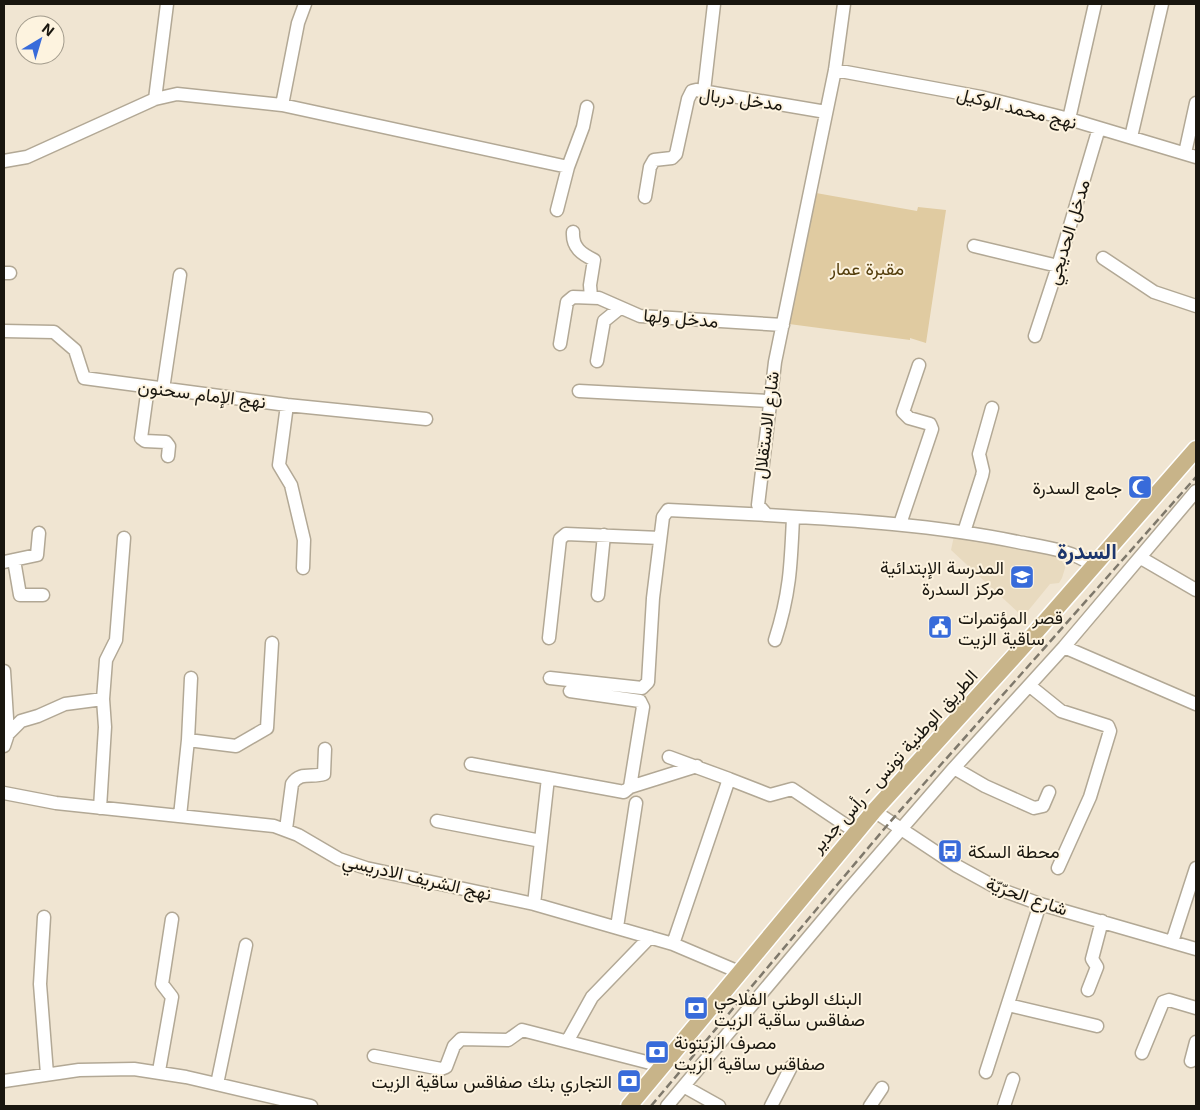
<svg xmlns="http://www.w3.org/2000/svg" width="1200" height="1110" font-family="Inter,Vazirmatn,sans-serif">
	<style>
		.built { fill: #e8dabf }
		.green { fill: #e0cba1 }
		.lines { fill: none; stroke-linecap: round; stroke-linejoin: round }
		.minor-casing { stroke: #b2a895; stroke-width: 15 }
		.major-casing { stroke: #fff; stroke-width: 19 }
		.minor { stroke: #fff; stroke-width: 12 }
		.major { stroke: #c8b489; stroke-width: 16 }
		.rail { stroke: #7e786b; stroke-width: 2.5; stroke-dasharray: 8 4; stroke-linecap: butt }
		.labels { text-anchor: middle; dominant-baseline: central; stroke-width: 4; stroke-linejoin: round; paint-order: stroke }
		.street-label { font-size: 18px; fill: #19160f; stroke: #fdf3df }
		.park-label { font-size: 18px; fill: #543e0c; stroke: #fdf3df }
		.poi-label { font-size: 18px; fill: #19160f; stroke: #fdf3df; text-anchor: start }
		.district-label { font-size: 22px; font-weight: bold; fill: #1d366d; stroke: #fdf3df }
	</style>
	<rect width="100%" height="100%" fill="#f0e5d2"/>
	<path class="built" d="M954,536L1063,558L1062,562L1066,565L1062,578L1059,583L1050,584L1023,617L951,550Z"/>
	<path class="green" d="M816,193L917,211L918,207L946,210L926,343L910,338V340L789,324L808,224Z"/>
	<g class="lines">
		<defs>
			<path id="minor" d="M844,4L835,70L775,362L758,505L767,515C851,520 935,525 1018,542C1044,547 1072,550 1094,566
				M835,70L981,97L1069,119L1196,157
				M704,91L714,4
				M155,99L167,4
				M282,105L298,23L305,4
				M1069,119L1095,4
				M1131,137L1162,4
				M1185,153L1196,103
				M4,161L27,157L155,99L177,94L282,105L568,167L583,127L587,107
				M645,197L650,167L654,160L672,158L676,154L688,99L692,91L696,90L826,112
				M557,210L568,167
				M573,232C572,248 582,254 594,260L590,285L591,297
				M974,246L1058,266
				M1103,258L1154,292L1196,306
				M4,273H10
				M4,331L54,332L75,350L84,378L287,405L426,419
				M1035,336L1058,266L1099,128
				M560,344L567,302L573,297L599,298L640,316L783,325
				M597,361L604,321L620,308
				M148,387L141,438L145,441L166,442L169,446L168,456
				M163,389L180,275
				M579,391L768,401
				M287,405L279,465L291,485L304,540L303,568
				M900,524L932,429L930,424L909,418L903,412L919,365
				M964,532L982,476L983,471L979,454L992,408
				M1141,558L1196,590
				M14,560L20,595H43
				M4,562L37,555L39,533
				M598,595L604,535
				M549,638L560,539L566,534L660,538
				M775,640C790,594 791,564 793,517
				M1064,647L1196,704
				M4,671L8,734L4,746
				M550,678L642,688L648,682L653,598L663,517L668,510L767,515
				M1030,686L1061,711L1108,726L1110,731L1090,797L1058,868
				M8,734L21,721L38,716L65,704L103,699
				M188,740L236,746L267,728L272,643
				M669,757L729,779L673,944
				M471,764L548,778L534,904
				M954,768L985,786L1034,808L1043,806L1049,792
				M548,778L624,792L630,787L643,707L640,701L570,691
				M729,779L770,795L792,789L856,832
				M630,787L697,766
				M4,793L56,803L274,826L298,835L339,859L366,868L534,904L673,944L739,972
				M100,808L105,727L103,699L106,660L116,640L124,538
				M874,811L957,866L999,889L1040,904L1196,949
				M180,816L188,740L191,678
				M437,821L541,841
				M286,829L292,784C300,771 312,778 324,774L325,749
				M44,917L40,984L47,1074
				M617,927L636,803
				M1172,942L1196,868
				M1088,990L1097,967L1092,959L1102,921
				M1008,1005L1097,1026
				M568,1040L592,997L650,937
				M1142,1053L1163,1002L1169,1000L1196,1008
				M374,1056L441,1069L446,1067L454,1046L461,1039L508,1040L522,1030L662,1066
				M1191,1061L1196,1042
				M159,1071L172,997L162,984L172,919
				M986,1072L1040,904
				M4,1081L79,1070L134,1069L186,1077L311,1106
				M217,1084L246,945
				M685,1087L719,1106
				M667,1106L844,895L954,768L1064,647L1196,491
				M771,1106L791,1067
				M870,1106L882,1088
				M1004,1106L1013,1079"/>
			<path id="major" d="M629,1106L874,811L1028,641L1196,449"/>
		</defs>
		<use href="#minor" class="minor-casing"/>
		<use href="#major" class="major-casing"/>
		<use href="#minor" class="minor"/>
		<use href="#major" class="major"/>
		<path class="rail" d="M651,1106L890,822L1196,477"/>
	</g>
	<defs>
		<symbol id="mosque-square" viewBox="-11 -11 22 22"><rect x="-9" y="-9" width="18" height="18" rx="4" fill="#386bda" stroke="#fdf3df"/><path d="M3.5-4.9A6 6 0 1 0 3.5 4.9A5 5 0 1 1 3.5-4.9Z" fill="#fff"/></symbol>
		<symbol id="school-square" viewBox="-11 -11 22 22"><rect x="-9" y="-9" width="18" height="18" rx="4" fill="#386bda" stroke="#fdf3df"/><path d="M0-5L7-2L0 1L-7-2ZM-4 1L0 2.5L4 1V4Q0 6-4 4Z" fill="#fff"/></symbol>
		<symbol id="civic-square" viewBox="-11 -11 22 22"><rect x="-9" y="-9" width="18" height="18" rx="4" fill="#386bda" stroke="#fdf3df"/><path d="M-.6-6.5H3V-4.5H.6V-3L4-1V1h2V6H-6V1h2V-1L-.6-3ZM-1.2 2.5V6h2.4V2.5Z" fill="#fff"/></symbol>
		<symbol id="bus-square" viewBox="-11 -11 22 22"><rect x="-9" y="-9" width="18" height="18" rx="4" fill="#386bda" stroke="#fdf3df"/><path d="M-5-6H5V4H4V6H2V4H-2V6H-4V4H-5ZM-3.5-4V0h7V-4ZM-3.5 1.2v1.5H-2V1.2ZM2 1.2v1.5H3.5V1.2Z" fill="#fff"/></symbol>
		<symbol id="bank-square" viewBox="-11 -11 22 22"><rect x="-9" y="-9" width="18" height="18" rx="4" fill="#386bda" stroke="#fdf3df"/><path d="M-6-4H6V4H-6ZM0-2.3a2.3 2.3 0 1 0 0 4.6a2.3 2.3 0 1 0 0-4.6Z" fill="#fff"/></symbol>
	</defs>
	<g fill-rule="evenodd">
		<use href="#mosque-square" x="1126" y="473" width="28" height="28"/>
		<use href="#school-square" x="1008" y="563" width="28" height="28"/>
		<use href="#civic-square" x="926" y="613" width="28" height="28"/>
		<use href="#bus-square" x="936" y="837" width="28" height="28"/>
		<use href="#bank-square" x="682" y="994" width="28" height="28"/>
		<use href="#bank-square" x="643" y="1038" width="28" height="28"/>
		<use href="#bank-square" x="615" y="1067" width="28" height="28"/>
	</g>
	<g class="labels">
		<g class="street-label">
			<text transform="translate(741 99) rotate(7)">مدخل دربال</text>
			<text transform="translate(1017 108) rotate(14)">نهج محمد الوكيل</text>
			<text transform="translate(1068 232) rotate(-73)">مدخل الحديجي</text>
			<text transform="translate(681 318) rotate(5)">مدخل ولها</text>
			<text transform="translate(202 394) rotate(7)">نهج الإمام سحنون</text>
			<text transform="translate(766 425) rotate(-83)">شارع الاستقلال</text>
			<text transform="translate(894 761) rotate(-48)">الطريق الوطنية تونس - رأس جدير</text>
			<text transform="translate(417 877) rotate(13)">نهج الشريف الادريسي</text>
			<text transform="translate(1027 896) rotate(19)">شارع الحرّيّة</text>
		</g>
		<g class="park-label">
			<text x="867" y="268">مقبرة عمار</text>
		</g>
		<g class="poi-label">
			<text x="1122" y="487" text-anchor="end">جامع السدرة</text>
			<text x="1004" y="567" text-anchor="end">المدرسة الإبتدائية<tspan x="1004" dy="21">مركز السدرة</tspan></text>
			<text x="958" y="617">قصر المؤتمرات<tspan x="958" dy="21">ساقية الزيت</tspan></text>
			<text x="968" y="851">محطة السكة</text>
			<text x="714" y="998">البنك الوطني الفلاحي<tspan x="714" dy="21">صفاقس ساقية الزيت</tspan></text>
			<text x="674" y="1042">مصرف الزيتونة<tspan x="674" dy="21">صفاقس ساقية الزيت</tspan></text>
			<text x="612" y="1081" text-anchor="end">التجاري بنك صفاقس ساقية الزيت</text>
		</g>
		<g class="district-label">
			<text x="1087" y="551">السدرة</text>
		</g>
	</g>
	<rect width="1200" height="1110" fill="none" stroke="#19160f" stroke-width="10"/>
	<g transform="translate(40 40) rotate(38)"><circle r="24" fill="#fdf3df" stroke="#a29b8c"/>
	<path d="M0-4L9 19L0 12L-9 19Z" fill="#386bda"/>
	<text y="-8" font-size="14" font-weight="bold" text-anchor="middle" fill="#19160f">N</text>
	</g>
</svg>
